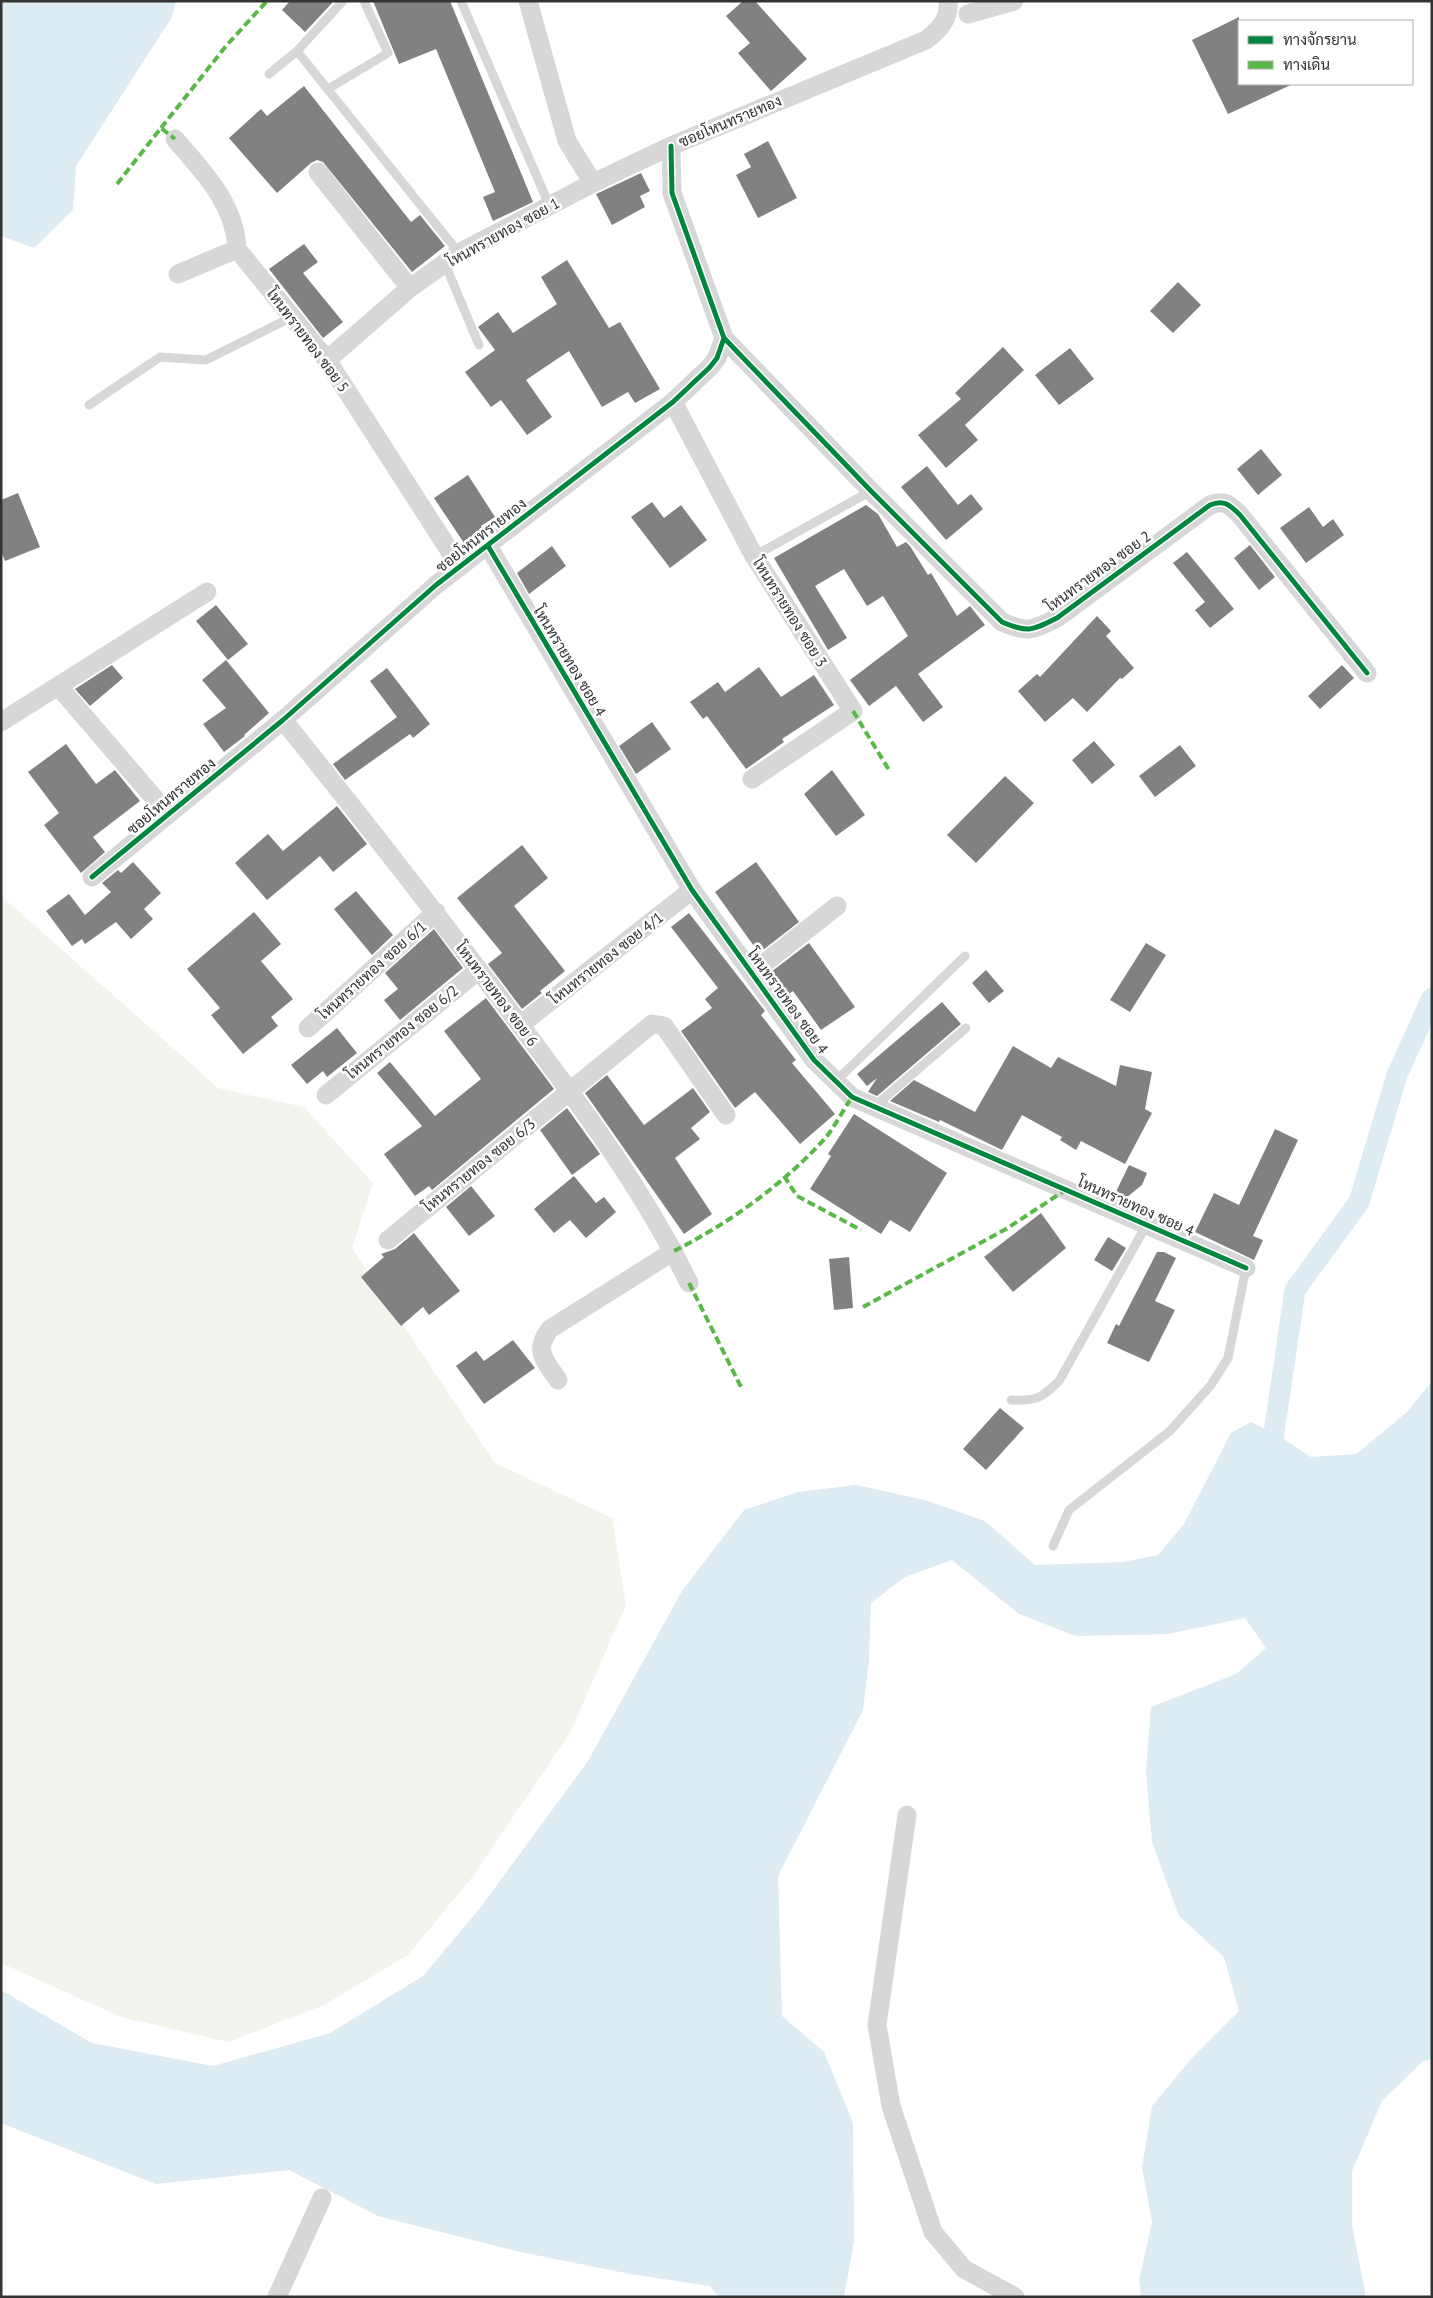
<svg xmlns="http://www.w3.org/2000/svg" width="1433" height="2298" font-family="'PT Sans',Sarabun,sans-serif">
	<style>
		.green { fill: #f1f5ed }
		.water { fill: #ddebf3 }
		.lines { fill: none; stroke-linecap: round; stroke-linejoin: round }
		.canal { stroke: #ddebf3; stroke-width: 21 }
		.building { fill: #818181 }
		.lane { stroke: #d7d7d7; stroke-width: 9 }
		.street { stroke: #d7d7d7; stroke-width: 19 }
		.quiet { stroke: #58b947; stroke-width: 4; stroke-dasharray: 8 4; stroke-linecap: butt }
		.cycleway-casing { stroke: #fff; stroke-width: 8 }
		.cycleway { stroke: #00873e; stroke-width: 5 }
		.labels { text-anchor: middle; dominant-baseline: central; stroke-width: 5; stroke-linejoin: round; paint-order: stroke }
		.street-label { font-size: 15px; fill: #333; stroke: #fff }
	</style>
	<rect width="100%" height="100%" fill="#fff"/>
	<path class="green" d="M1,891L7,901L218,1088L304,1107L373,1183L352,1248L495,1463L612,1518L626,1605L570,1733L474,1875L408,1955L324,2005L229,2042L121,2017L1,1963Z"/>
	<path class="water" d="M1,1H176L172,17L76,166L73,210L34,248L1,236Z
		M1432,1381V2059L1423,2061L1382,2101L1352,2171V2225L1366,2297H1141L1139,2280L1152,2222L1142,2167L1152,2106L1190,2060L1239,2011L1224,1957L1179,1916L1152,1842L1146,1771L1151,1707L1236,1674L1266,1648L1245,1618L1168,1634L1076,1636L1019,1614L952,1560L905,1577L871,1603L869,1661L863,1710L778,1876L782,2016L824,2052L853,2123L854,2242L844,2297H719L710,2286L630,2274L520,2252L378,2216L289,2170L156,2184L1,2123V1990L92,2043L213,2066L330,2033L423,1976L480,1908L588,1761L682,1591L744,1510L798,1492L856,1485L925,1500L985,1521L1035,1565L1123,1562L1158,1555L1184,1524L1231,1433L1251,1422L1279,1436L1311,1457L1356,1454L1407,1412Z"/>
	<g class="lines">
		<path class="canal" d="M1270,1460L1295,1290L1359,1202L1397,1075L1432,998"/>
	</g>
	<path class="building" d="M290,1H334L305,32L282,10Z
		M373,1H450L533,202L493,221L483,197L495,192L436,49L399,64Z
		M743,1H755L807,59L771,91L738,53L750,43L726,16Z
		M1239,17V84H1293L1228,114L1192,40Z
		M304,86L411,222L420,215L445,246L412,272L323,162L317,160L311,163L277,193L229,138L261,109L267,116Z
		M768,141L797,198L758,218L736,175L751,167L744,154Z
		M641,173L650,191L640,196L645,207L612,225L596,194Z
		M304,244L318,262L303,273L343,322L323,338L269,269Z
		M567,260L609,328L620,322L660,389L635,403L628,392L602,407L569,351L526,380L552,417L527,435L501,400L491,407L465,372L495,350L478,327L498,312L513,333L557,304L541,277Z
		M1178,282L1201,305L1173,333L1150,311Z
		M1003,347L1024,370L965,425L978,440L946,468L918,435L961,399L955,393Z
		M1070,348L1094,379L1059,405L1035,375Z
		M1261,449L1282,475L1258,495L1237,469Z
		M927,466L958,505L971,494L983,509L946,540L901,487Z
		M468,475L495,517L481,526L483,530L464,543L434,498Z
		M18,493L40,547L5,561L1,551V500Z
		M652,502L664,518L681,505L707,540L670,568L631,517Z
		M866,505L878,514L897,547L906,542L910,546L928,575L931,573L957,616L970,606L985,625L918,674L943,707L923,722L896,686L869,706L850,680L908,636L883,596L867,606L844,569L815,586L847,638L828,650L774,558Z
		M1309,507L1323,527L1333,519L1344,535L1306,563L1280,528Z
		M1250,545L1275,577L1259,590L1234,558Z
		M552,546L566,566L529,594L517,573Z
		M1187,552L1234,609L1210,628L1195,610L1205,602L1173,563Z
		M216,605L248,644L228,660L196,621Z
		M1097,616L1111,631L1106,636L1134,668L1122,679L1120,678L1087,712L1073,698L1045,722L1018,691L1037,674L1040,677Z
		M226,660L269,713L244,735L245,736L224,752L203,724L226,708L202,680Z
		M112,665L123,678L90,706L75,689Z
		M1342,665L1354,678L1320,709L1308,696Z
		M759,667L781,697L814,675L834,705L782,739L784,742L746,769L707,716L703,719L690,702L718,682L725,692Z
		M387,668L430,724L413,738L410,734L345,780L333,764L397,717L370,681Z
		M652,722L671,749L636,774L619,746Z
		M1094,741L1115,765L1092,784L1072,760Z
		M66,744L96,784L115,770L140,801L93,837L105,852L81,873L44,825L59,813L28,772Z
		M1180,745L1196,766L1155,797L1139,776Z
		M832,770L865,815L836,836L804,794Z
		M1005,776L1034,803L976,863L947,835Z
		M337,806L367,844L333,872L320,856L267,900L235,863L268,834L283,851Z
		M522,845L548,878L514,906L565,971L540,991L542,993L522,1009L488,964L502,953L457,898Z
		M133,862L161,893L144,909L153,919L131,939L116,922L85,944L82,939L72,946L46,911L69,894L85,915L111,892L102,883L118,870L121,873Z
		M756,862L799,922L759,953L715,892Z
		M356,891L393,935L372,955L334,909Z
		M254,912L281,944L261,961L293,999L271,1017L278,1026L243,1054L211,1015L220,1008L187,969Z
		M689,913L765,1011L761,1015L796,1060L792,1063L835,1114L800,1144L755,1092L735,1108L681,1031L712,1008L705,999L718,988L671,927Z
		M434,929L463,968L400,1020L384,1000L398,989L385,973Z
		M809,943L855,1007L821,1030L793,991L783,998L767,975Z
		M1146,943L1166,955L1130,1012L1110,1000Z
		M986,970L1004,991L989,1003L972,983Z
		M486,998L554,1089L432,1190L429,1186L415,1196L384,1154L422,1126L377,1073L390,1062L435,1116L481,1079L444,1031Z
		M942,1002L961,1024L877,1096L868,1092L877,1078L867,1086L857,1074Z
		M337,1028L357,1053L327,1077L323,1071L307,1084L291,1065Z
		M1013,1046L1051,1068L1058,1057L1116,1086L1120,1065L1152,1072L1145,1109L1152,1113L1125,1164L1081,1141L1076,1150L1060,1140L1062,1137L1022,1115L1002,1150L940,1120L939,1122L890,1101L914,1080L975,1112Z
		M607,1075L644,1125L693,1088L710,1112L691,1128L700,1139L675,1158L712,1214L684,1234L585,1093Z
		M567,1108L600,1154L572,1175L540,1130Z
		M854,1114L947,1173L910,1232L890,1220L881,1234L810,1189L831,1156L828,1154Z
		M1275,1129L1298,1140L1253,1236L1263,1240L1254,1260L1195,1232L1214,1193L1239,1205Z
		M1129,1165L1147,1173L1142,1185L1121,1202L1113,1198Z
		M574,1176L596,1203L604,1197L616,1212L586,1238L570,1220L554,1233L534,1209Z
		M471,1186L495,1216L469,1236L446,1207Z
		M1041,1213L1066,1248L1013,1292L984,1257Z
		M414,1233L460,1291L429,1315L423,1307L401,1326L361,1277L384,1257L381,1254L395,1249Z
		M1108,1237L1126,1248L1112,1271L1094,1260Z
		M1157,1252H1164L1176,1258L1155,1301L1175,1310L1149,1362L1107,1343L1116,1324L1119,1326Z
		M849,1257L853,1308L834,1310L829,1259Z
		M513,1340L535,1368L484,1404L456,1366L476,1351L484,1361Z
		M1000,1408L1024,1428L986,1470L963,1449Z"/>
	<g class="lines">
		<path class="lane" d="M343,1L297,51L459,253
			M461,1L550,207
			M269,74L297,51
			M328,89L388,53L364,1
			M445,264L479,345
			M89,405L160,357L206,360L292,317
			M754,556L871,491
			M836,1081L965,956
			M875,1106L966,1028
			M1011,1400C1036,1401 1041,1399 1059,1381L1147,1224
			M1053,1546L1069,1510L1170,1431L1211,1385L1228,1358L1246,1268"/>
		<path class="street" d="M528,1L567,141L593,183
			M968,14L1014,1
			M175,139C203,172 235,203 237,249L327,360L460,567
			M318,172L410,288
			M178,274L237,249
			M724,338L871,491L1002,622C1028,633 1031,631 1057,618L1210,505C1224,499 1230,505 1240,515L1367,673
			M327,360L410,288L459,253L593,183L671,146L926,40C939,30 950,19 948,1
			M673,402L754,556L853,711L752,779
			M488,546L692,890L814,1060L852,1097L1246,1268
			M59,687L168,814
			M283,720C362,818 439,917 515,1018C579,1103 642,1187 689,1283
			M1,722L207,592
			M92,877L283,720L436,585L673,402L710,367L717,358L724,338L672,193L671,146
			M752,973L837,906
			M520,1025L692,890
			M308,1028L436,912
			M326,1095L479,970
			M388,1240L652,1024L664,1026L726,1115
			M558,1380C545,1360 533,1351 550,1329L674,1251
			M907,1815L877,2025L891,2106L933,2232L964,2269L1015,2297
			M277,2297L322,2198"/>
		<path class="quiet" d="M161,128L226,46L267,1
			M117,184L161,128L175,139
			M853,711L889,770
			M784,1176L797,1196L861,1230
			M674,1251C728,1224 787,1182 827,1136C836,1124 844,1109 852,1097
			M689,1283L742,1389
			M863,1307L1006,1229L1067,1189"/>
		<defs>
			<path id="cycleway" d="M724,338L871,491L1002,622C1028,633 1031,631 1057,618L1210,505C1224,499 1230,505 1240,515L1367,673
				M488,546L692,890L814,1060L852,1097L1246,1268
				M92,877L283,720L436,585L673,402L710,367L717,358L724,338L672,193L671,146"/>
		</defs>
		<use href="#cycleway" class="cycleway-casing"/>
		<use href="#cycleway" class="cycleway"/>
	</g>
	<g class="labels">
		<g class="street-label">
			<text transform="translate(730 121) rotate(-23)">ซอยโหนทรายทอง</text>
			<text transform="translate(503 232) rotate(-29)">โหนทรายทอง ซอย 1</text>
			<text transform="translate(308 340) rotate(53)">โหนทรายทอง ซอย 5</text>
			<text transform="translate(481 535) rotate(-38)">ซอยโหนทรายทอง</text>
			<text transform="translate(1098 571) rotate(-36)">โหนทรายทอง ซอย 2</text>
			<text transform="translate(790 612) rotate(58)">โหนทรายทอง ซอย 3</text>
			<text transform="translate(570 661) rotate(59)">โหนทรายทอง ซอย 4</text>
			<text transform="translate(171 796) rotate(-40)">ซอยโหนทรายทอง</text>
			<text transform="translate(606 958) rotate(-38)">โหนทรายทอง ซอย 4/1</text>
			<text transform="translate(372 970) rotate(-42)">โหนทรายทอง ซอย 6/1</text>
			<text transform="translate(497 994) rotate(53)">โหนทรายทอง ซอย 6</text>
			<text transform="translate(788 1001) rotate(54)">โหนทรายทอง ซอย 4</text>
			<text transform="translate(402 1032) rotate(-39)">โหนทรายทอง ซอย 6/2</text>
			<text transform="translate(479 1165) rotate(-39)">โหนทรายทอง ซอย 6/3</text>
			<text transform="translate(1136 1206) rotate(24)">โหนทรายทอง ซอย 4</text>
		</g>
	</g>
	<rect width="1433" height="2298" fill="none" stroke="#333333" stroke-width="5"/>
	<rect x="1238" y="20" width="175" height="65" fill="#ffffff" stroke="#adadad"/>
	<rect x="1248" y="36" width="25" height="8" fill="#00873e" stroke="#adadad"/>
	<text x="1283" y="45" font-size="15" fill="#333333">ทางจักรยาน</text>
	<rect x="1248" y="61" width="25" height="8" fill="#58b947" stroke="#adadad"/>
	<text x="1283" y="70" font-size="15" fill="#333333">ทางเดิน</text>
</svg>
